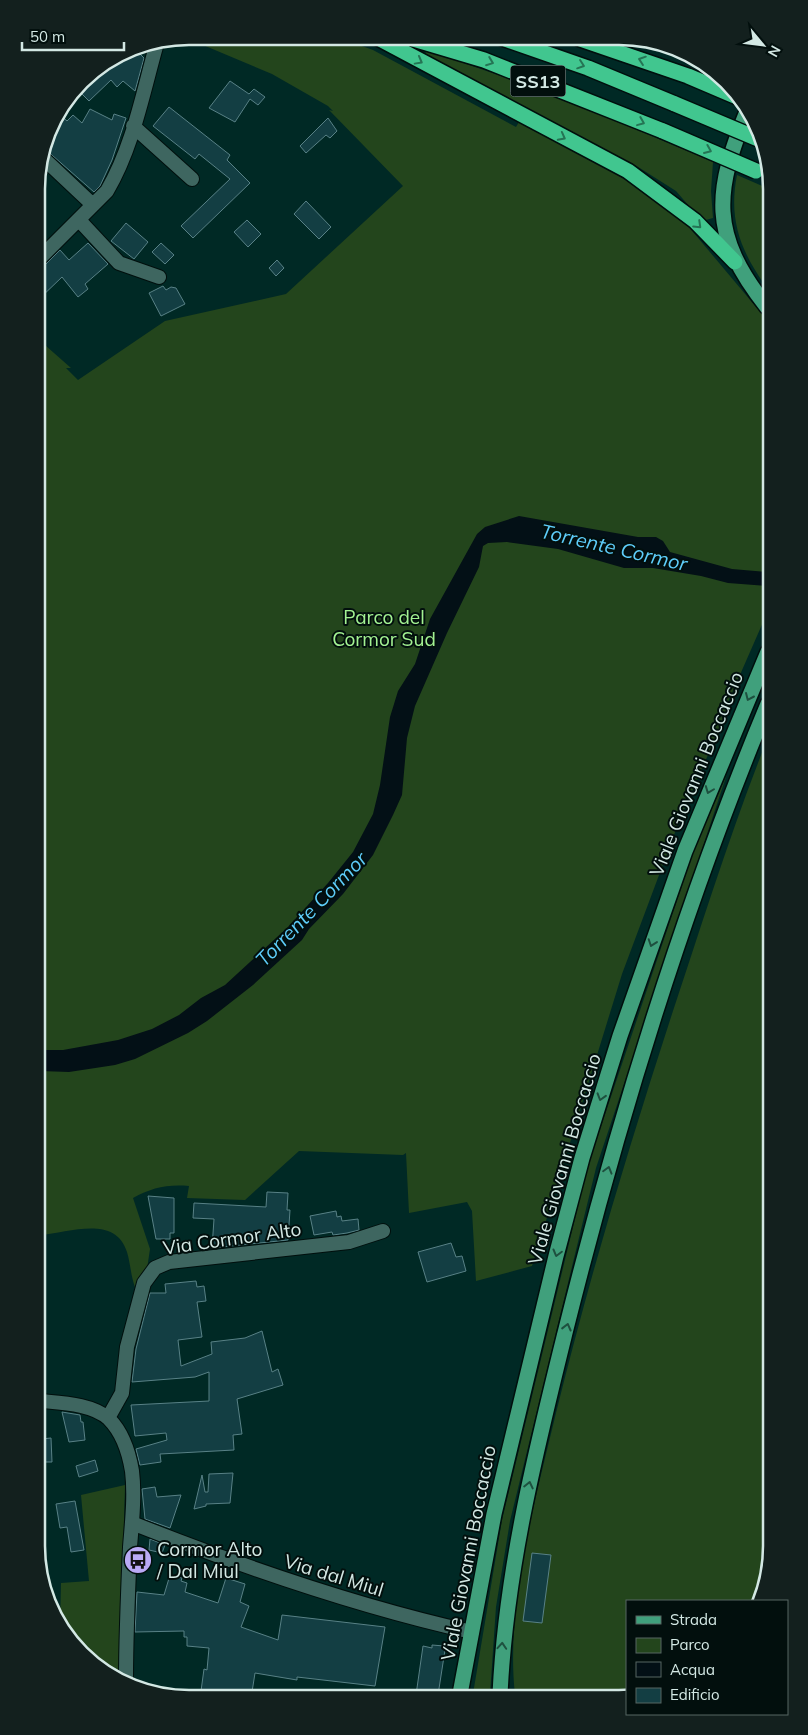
<svg xmlns="http://www.w3.org/2000/svg" width="808" height="1735" font-family="Mulish,sans-serif">
	<style>
		.green { fill: #23451c }
		.water { fill: #031016 }
		.building { fill: #133e43; stroke: #588186 }
		.lines { fill: none; stroke-linecap: round; stroke-linejoin: round }
		.minor-casing { stroke: #000f0d; stroke-width: 16 }
		.major-casing { stroke: #000f0d; stroke-width: 18 }
		.highway-casing { stroke: #000f0d; stroke-width: 18 }
		.minor { stroke: #3e6660; stroke-width: 14 }
		.major { stroke: #40a07c; stroke-width: 15 }
		.highway { stroke: #41c68f; stroke-width: 15 }
		.highway-bridge-casing { stroke: #000f0d; stroke-width: 18; stroke-linecap: butt }
		.highway-bridge { stroke: #41c68f; stroke-width: 15 }
		.oneway { stroke: #257454 }
		.oneway2 { stroke: #1e503f }
		.labels { text-anchor: middle; dominant-baseline: central; stroke-width: 4; stroke-linejoin: round; paint-order: stroke }
		.shield { fill: #020f0d; stroke: #94a7a4; stroke-width: 1 }
		.shield-label { font-size: 18px; font-weight: bold; fill: #d3e8e4 }
		.park-label { font-size: 19px; fill: #a3f292; stroke: #020f0d }
		.street-label { font-size: 19px; fill: #d3e8e4; stroke: #020f0d }
		.poi-label { font-size: 19px; fill: #d3e8e4; stroke: #020f0d; text-anchor: start }
		.water-label { font-size: 20px; font-style: italic; fill: #5ecdfa; stroke: #020f0d }
		.rim { fill: none; stroke: #d3e8e4; stroke-width: 2.5 }
	</style>
	<rect width="100%" height="100%" fill="#002925"/>
	<path class="green" d="M189,36L337,37L373,50L516,127L519,122L623,178L688,226L767,320L768,611L725,709H728L680,819L622,974L532,1266L476,1281L472,1211L467,1202L409,1213L406,1153L403,1155L299,1151L245,1200L187,1198L189,1186C167,1184 151,1188 133,1198L150,1249L147,1269L138,1293C131,1282 131,1265 127,1252C115,1214 69,1233 40,1235L37,338L71,368H66L78,380L165,321L286,294L403,186L329,110L333,111L328,106L272,74L184,37Z
		M427,50L557,96L713,162L711,191L713,218L702,221L676,191L635,165L424,56Z
		M737,175L767,188V288C741,252 728,220 737,175Z
		M769,735L771,1557L761,1601H627V1694H515C505,1608 536,1497 556,1413C589,1279 629,1146 672,1014C703,921 732,827 769,735Z
		M727,774L596,1168L510,1521L496,1607L490,1694H473L502,1520L588,1165L693,853Z
		M125,1485L120,1677L88,1661L62,1631L60,1626L61,1583L89,1581L81,1495Z"/>
	<path class="water" d="M519,516L638,537H656L663,541L670,552L732,569L768,572V586L728,583L701,576L653,568H624L558,549L507,542L488,543L483,546L479,567L447,633L415,706L407,738L402,795L393,815L373,855L343,894L309,929L302,940L253,985L207,1021L188,1033L135,1059L115,1065L69,1072L40,1071V1050H63L118,1040L152,1029L179,1015L201,998L225,985L287,928L328,883L353,852L373,814L380,785L390,717L398,691L415,664L430,619L477,534L485,527Z"/>
	<path class="building" d="M133,47L144,58L135,91L123,81L117,87L111,80L89,101L77,89L88,74Z
		M230,81L249,94L254,89L265,97L258,105L250,99L235,122L209,108Z
		M169,107L230,155L227,160L250,183L193,238L181,226L230,179L199,154L195,159L153,126Z
		M90,109L112,120L114,114L126,118L112,160L100,186L94,192L45,149L52,121L58,113L67,121L73,115L82,123Z
		M328,118L337,131L330,138L326,135L306,153L300,146Z
		M306,201L331,227L319,239L294,214Z
		M247,220L261,234L248,247L234,232Z
		M126,223L148,242L134,259L111,241Z
		M88,243L108,264L85,284L88,289L78,297L62,277L37,301V270L43,267L60,250L69,260Z
		M161,243L174,255L165,264L152,252Z
		M277,260L284,268L276,276L269,268Z
		M163,286L166,290L171,287L176,288L185,304L161,316L149,293Z
		M267,1192L288,1193L287,1210H290L288,1240L212,1248L214,1219L193,1218L194,1203L266,1207Z
		M148,1196L174,1198V1233H170V1239H156Z
		M336,1211L337,1217L341,1216L342,1221L358,1219L359,1230L347,1233L333,1235L332,1232L314,1235L310,1216Z
		M451,1243L456,1257L462,1256L466,1271L427,1282L418,1252Z
		M196,1281L197,1287L204,1286L206,1301L197,1302L202,1337L178,1340L181,1366L212,1354L211,1342L245,1338L262,1331L272,1372L278,1369L283,1385L237,1399L242,1434L233,1435L234,1450L160,1454L161,1462L140,1465L136,1449L167,1440L166,1433L135,1436L131,1405L209,1401V1372L195,1377L132,1382L136,1349L150,1293H166L165,1284Z
		M62,1412L80,1415L81,1422H83L85,1440L69,1442Z
		M51,1438L52,1462H41V1439Z
		M95,1460L98,1471L79,1477L76,1466Z
		M233,1473L230,1503L206,1504V1506L194,1509L202,1475L205,1492H208L209,1474Z
		M155,1487L157,1497L181,1495L170,1528L145,1519L142,1489Z
		M75,1501L84,1550L71,1552L67,1527L60,1528L56,1504Z
		M150,1539L165,1545L162,1553L149,1550Z
		M532,1553L551,1555L542,1623L523,1621Z
		M170,1575L182,1578L181,1581L187,1583L185,1592L218,1603L226,1578L245,1584L240,1602L249,1606L241,1627L278,1640L282,1615L385,1627L375,1686L297,1677V1680L255,1673L252,1692L228,1690L227,1694L201,1691L204,1669L207,1670L209,1648L187,1646V1637H184V1631L135,1632L137,1592L164,1595Z
		M432,1645L444,1646L445,1650L438,1695H416L423,1646L432,1648Z"/>
	<g class="lines">
		<defs>
			<path id="minor" d="M133,126L192,179
				M42,157L93,205
				M79,220L119,263L159,277
				M37,261L107,191C133,147 143,92 157,43
				M41,1401C62,1403 93,1404 109,1419C122,1432 129,1453 132,1471C135,1495 132,1522 130,1547C128,1591 126,1635 126,1679
				M108,1418L122,1393L127,1347L144,1283L155,1268L169,1262L349,1242L383,1231
				M132,1523C243,1567 355,1606 472,1632"/>
			<path id="major" d="M748,109C714,192 709,234 767,307
				M460,1694L494,1514L556,1256L582,1158L620,1036L685,851L768,652
				M500,1694C506,1569 536,1450 566,1329C619,1117 684,905 768,704"/>
			<path id="highway" d="M376,37L628,171L695,221L735,262
				M410,38L484,60L663,131
				M502,38L588,68L675,104
				M580,39L688,76L742,99"/>
		</defs>
		<use href="#minor" class="minor-casing"/>
		<use href="#major" class="major-casing"/>
		<use href="#highway" class="highway-casing"/>
		<use href="#minor" class="minor"/>
		<use href="#major" class="major"/>
		<use href="#highway" class="highway"/>
		<defs>
			<path id="highway-bridge" d="M675,104L763,141
				M663,131L756,171"/>
		</defs>
		<use href="#highway-bridge" class="highway-bridge-casing"/>
		<use href="#highway-bridge" class="highway-bridge"/>
	</g>
	<defs><path id="oneway-chevron" d="M-2-3.5L2.5 0L-2 3.5" fill="none" stroke-width="1.6" stroke-linecap="round" stroke-linejoin="round" transform="scale(1.25)"/></defs>
	<g class="oneway">
		<use href="#oneway-chevron" transform="translate(642 60) rotate(-161)"/>
		<use href="#oneway-chevron" transform="translate(419 61) rotate(29)"/>
		<use href="#oneway-chevron" transform="translate(490 62) rotate(21)"/>
		<use href="#oneway-chevron" transform="translate(581 65) rotate(19)"/>
		<use href="#oneway-chevron" transform="translate(641 122) rotate(22)"/>
		<use href="#oneway-chevron" transform="translate(562 137) rotate(28)"/>
		<use href="#oneway-chevron" transform="translate(708 150) rotate(23)"/>
		<use href="#oneway-chevron" transform="translate(698 225) rotate(44)"/>
	</g>
	<g class="oneway2">
		<use href="#oneway-chevron" transform="translate(749 697) rotate(114)"/>
		<use href="#oneway-chevron" transform="translate(709 790) rotate(111)"/>
		<use href="#oneway-chevron" transform="translate(652 943) rotate(109)"/>
		<use href="#oneway-chevron" transform="translate(601 1097) rotate(107)"/>
		<use href="#oneway-chevron" transform="translate(608 1170) rotate(-74)"/>
		<use href="#oneway-chevron" transform="translate(557 1253) rotate(105)"/>
		<use href="#oneway-chevron" transform="translate(567 1327) rotate(-76)"/>
		<use href="#oneway-chevron" transform="translate(529 1485) rotate(-77)"/>
		<use href="#oneway-chevron" transform="translate(502 1646) rotate(-86)"/>
	</g>
	<defs>
		<symbol id="bus-disc" viewBox="-11 -11 22 22"><circle r="9.5" fill="#baaaf6" stroke="#020f0d"/><path d="M-5-6H5V4H4V6H2V4H-2V6H-4V4H-5ZM-3.5-4V0h7V-4ZM-3.5 1.2v1.5H-2V1.2ZM2 1.2v1.5H3.5V1.2Z" fill="#111"/></symbol>
	</defs>
	<g fill-rule="evenodd">
		<use href="#bus-disc" x="122" y="1544" width="32" height="32"/>
	</g>
	<g class="labels">
		<rect class="shield" x="510.5" y="65.5" width="55" height="31" rx="4"/>
		<g class="shield-label">
			<text x="538" y="81">SS13</text>
		</g>
		<g class="park-label">
			<text x="384" y="617">Parco del<tspan x="384" dy="22">Cormor Sud</tspan></text>
		</g>
		<g class="street-label">
			<text transform="translate(696 774) rotate(-68)">Viale Giovanni Boccaccio</text>
			<text transform="translate(564 1159) rotate(-74)">Viale Giovanni Boccaccio</text>
			<text transform="translate(232 1238) rotate(-8)">Via Cormor Alto</text>
			<text transform="translate(468 1553) rotate(-79)">Viale Giovanni Boccaccio</text>
			<text transform="translate(334 1575) rotate(17)">Via dal Miul</text>
		</g>
		<g class="poi-label">
			<text x="157" y="1549">Cormor Alto<tspan x="157" dy="22">/ Dal Miul</tspan></text>
		</g>
		<g class="water-label">
			<text transform="translate(614 547) rotate(13)">Torrente Cormor</text>
			<text transform="translate(311 909) rotate(-46)">Torrente Cormor</text>
		</g>
	</g>
	<path d="M0 0H808V1735H0ZM189 45H619A144 144 0 0 1 763 189V1546A144 144 0 0 1 619 1690H189A144 144 0 0 1 45 1546V189A144 144 0 0 1 189 45Z" fill="#13201e" fill-rule="evenodd"/>
	<path class="rim" d="M189 45H619A144 144 0 0 1 763 189V1546A144 144 0 0 1 619 1690H189A144 144 0 0 1 45 1546V189A144 144 0 0 1 189 45Z"/>
	<rect x="626" y="1600" width="162" height="115" fill="#020f0d" stroke="#566663"/>
	<rect x="636" y="1616" width="25" height="8" fill="#40a07c" stroke="#566663"/>
	<text x="670" y="1625" font-size="15" fill="#d3e8e4">Strada</text>
	<rect x="636" y="1638" width="25" height="15" fill="#23451c" stroke="#566663"/>
	<text x="670" y="1650" font-size="15" fill="#d3e8e4">Parco</text>
	<rect x="636" y="1662" width="25" height="15" fill="#031016" stroke="#566663"/>
	<text x="670" y="1675" font-size="15" fill="#d3e8e4">Acqua</text>
	<rect x="636" y="1688" width="25" height="15" fill="#133e43" stroke="#566663"/>
	<text x="670" y="1700" font-size="15" fill="#d3e8e4">Edificio</text>
	<g transform="translate(763 45) rotate(119)" stroke="#020f0d" stroke-width="4" paint-order="stroke">
	<path d="M0-4L9 19L0 12L-9 19Z" fill="#d3e8e4"/>
	<text y="-8" font-size="14" font-weight="bold" text-anchor="middle" fill="#d3e8e4">N</text>
	</g>
	<path d="M22 42v8h102v-8" fill="none" stroke="#d3e8e4" stroke-width="2.5"/>
	<text x="30" y="42" font-size="15" fill="#d3e8e4" stroke="#020f0d" stroke-width="4" paint-order="stroke">50 m</text>
</svg>
